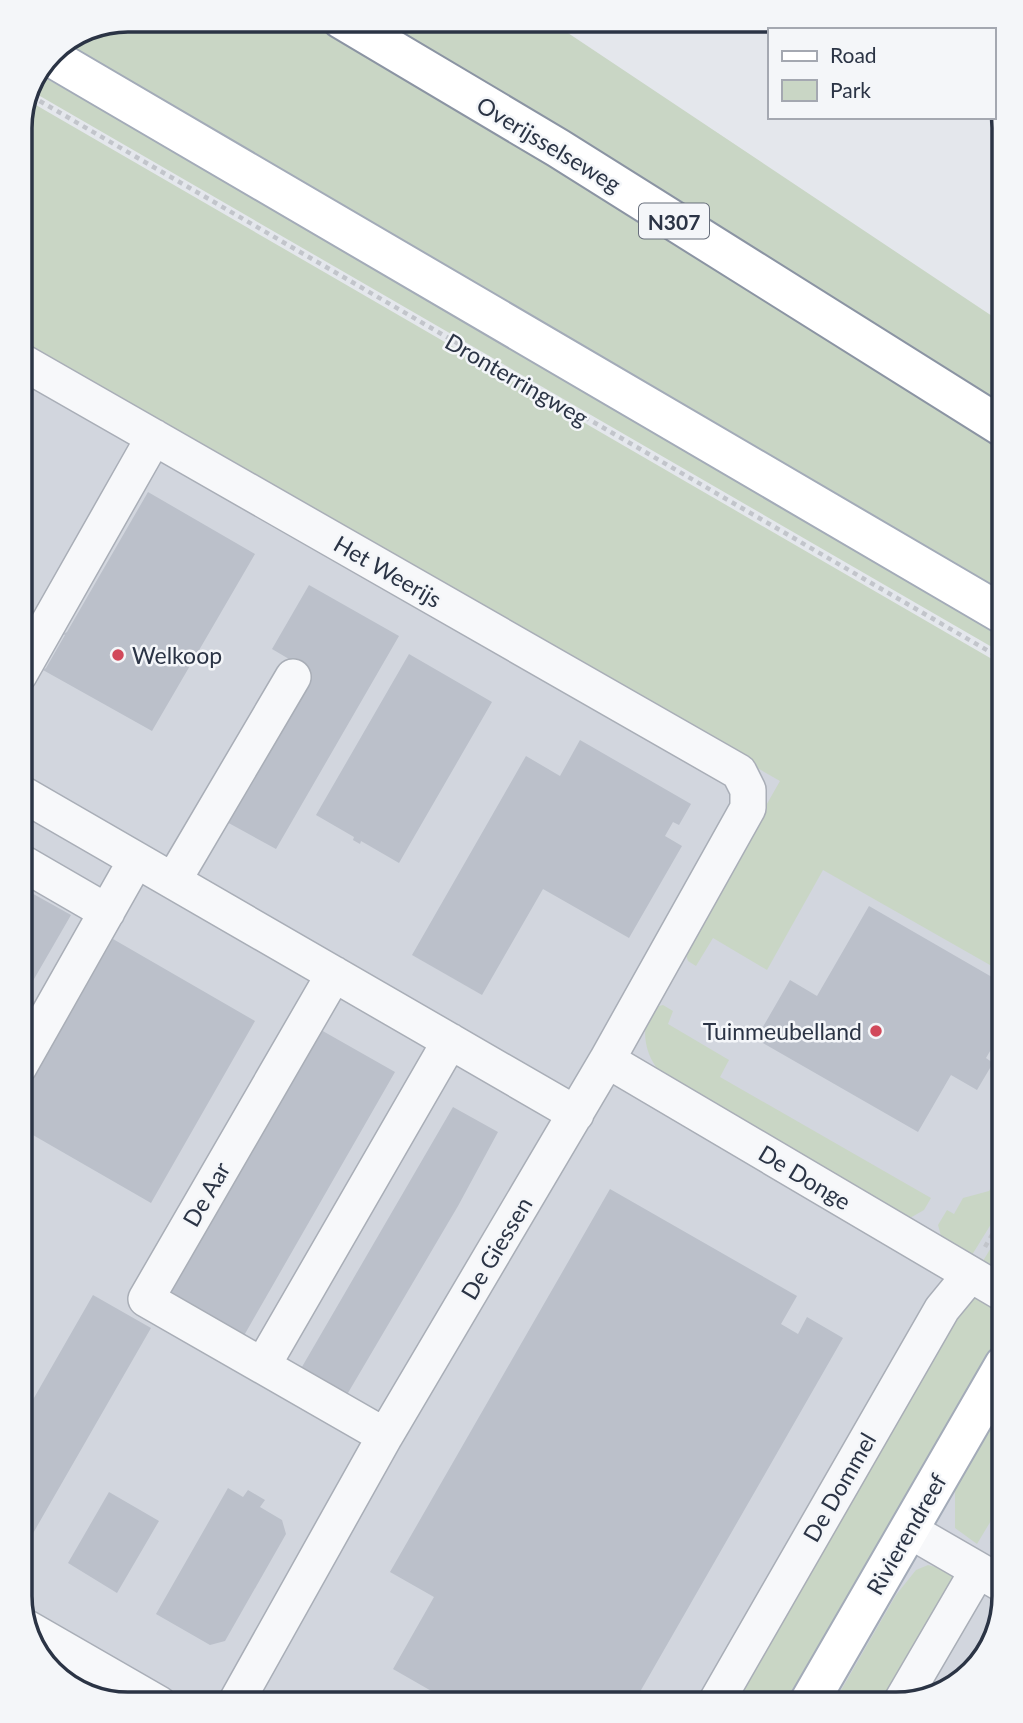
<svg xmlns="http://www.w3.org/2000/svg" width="1023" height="1723" font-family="Lato,sans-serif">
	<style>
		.built { fill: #d2d6de }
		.green { fill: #c9d6c5 }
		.building { fill: #bbc0ca }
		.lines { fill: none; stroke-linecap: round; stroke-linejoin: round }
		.minor-casing { stroke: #a9aeb7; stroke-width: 38 }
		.major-casing { stroke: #a3abb8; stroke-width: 42 }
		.highway-casing { stroke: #8b94a3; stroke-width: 42 }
		.path { stroke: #c2c5cb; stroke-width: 4.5; stroke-dasharray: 5 5; stroke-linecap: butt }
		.minor { stroke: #f7f8fa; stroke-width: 35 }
		.major { stroke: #fff; stroke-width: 38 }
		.highway { stroke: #fff; stroke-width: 38 }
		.poi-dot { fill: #d1495b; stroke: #f4f6f9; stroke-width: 2.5 }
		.labels { text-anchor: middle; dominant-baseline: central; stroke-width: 5; stroke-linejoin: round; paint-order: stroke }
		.shield { fill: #f4f6f9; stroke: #676e7b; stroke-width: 2 }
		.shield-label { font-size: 21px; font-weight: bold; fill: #2b3445 }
		.street-label { font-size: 23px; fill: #2b3445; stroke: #f4f6f9 }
		.poi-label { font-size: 23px; fill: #2b3445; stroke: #f4f6f9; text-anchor: start }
		.rim { fill: none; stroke: #2b3445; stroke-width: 3.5 }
	</style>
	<rect width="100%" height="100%" fill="#e4e7ec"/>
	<path class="built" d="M19,131L1004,708V1596L986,1655L943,1693L895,1704H121L68,1686L30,1643L19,1595Z"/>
	<path class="green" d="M128,19H310L660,233L1004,448V595L58,48Z
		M381,19H547L1004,324V404L739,238Z
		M40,75L222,177L1004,629V654L33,92Z
		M29,101L1004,666V973L823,870L767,970L713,938L696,966L688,961L684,949L780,781L19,345V121Z
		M663,1005L673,1011L668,1024L729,1060L720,1077L931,1198L924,1210L910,1218L661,1074C645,1054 640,1032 651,1008Z
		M1004,1166V1203L972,1255L941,1236L938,1225L947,1210L954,1214L963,1198L989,1191Z
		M1004,1226V1269L983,1261Z
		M976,1296C995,1308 1002,1319 997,1342L790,1704H729L956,1305Z
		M1004,1394V1499L977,1544L955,1528V1480Z
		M928,1565L948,1570L955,1582L886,1704H833L896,1595L916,1570Z"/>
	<path class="building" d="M148,492L255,554L152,731L43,670L46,668L65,635L63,634L67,632Z
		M309,585L399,636L276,849L225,821L311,672L272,649Z
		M409,654L492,702L399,863L361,841L360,844L353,840L354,837L316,815Z
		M580,740L691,804L679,825L673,822L665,836L682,846L629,938L543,889L482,995L412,955L526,756L560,776Z
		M19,886L71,915L19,1005Z
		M869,906L1004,984V1027L986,1058L993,1063L977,1090L951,1075L918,1132L756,1039L790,980L817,996Z
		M113,939L255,1021L151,1203L19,1127V1103Z
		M321,1030L395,1072L242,1339L167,1296Z
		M453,1107L498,1132L458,1206L345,1398L299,1372Z
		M610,1189L797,1296L781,1324L798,1334L807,1317L843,1338L633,1704H454L393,1669L434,1597L390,1572Z
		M93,1295L151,1328L28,1542L19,1536V1424Z
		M228,1488L243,1497L248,1490L265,1500L260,1507L282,1520L286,1534L225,1641L210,1645L156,1614Z
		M109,1492L159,1521L117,1593L68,1563Z"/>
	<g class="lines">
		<defs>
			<path id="minor" d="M19,360L739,772L748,790V808L607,1060L385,1436L235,1704
				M19,675L154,437
				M19,792L576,1114
				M19,861L107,912
				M173,881L293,677
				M334,974L146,1299L385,1436
				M607,1060L1004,1294
				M19,1067L136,860
				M263,1365L450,1041
				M909,1530L1004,1585
				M27,1628L159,1704
				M901,1702L978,1570
				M715,1704L942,1309L970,1275"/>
			<path id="major" d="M49,56L1004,615
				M808,1704L1004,1365"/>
			<path id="highway" d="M341,19L558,148L1004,428"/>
		</defs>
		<use href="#minor" class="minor-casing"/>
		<use href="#major" class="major-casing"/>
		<use href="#highway" class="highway-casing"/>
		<path class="path" d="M31,96L1004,660
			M985,1247L1004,1214
			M992,1544L1004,1524"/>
		<use href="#minor" class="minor"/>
		<use href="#major" class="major"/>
		<use href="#highway" class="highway"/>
	</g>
	<g class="poi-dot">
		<circle cx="118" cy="655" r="7"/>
		<circle cx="876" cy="1031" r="7"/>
	</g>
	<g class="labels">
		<rect class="shield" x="639" y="203.5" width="70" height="35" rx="5"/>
		<g class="shield-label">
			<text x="674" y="221">N307</text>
		</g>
		<g class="street-label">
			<text transform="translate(549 144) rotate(31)">Overijsselseweg</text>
			<text transform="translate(517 379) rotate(30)">Dronterringweg</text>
			<text transform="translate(388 571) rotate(30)">Het Weerijs</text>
			<text transform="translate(805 1177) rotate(31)">De Donge</text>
			<text transform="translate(206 1194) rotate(-60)">De Aar</text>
			<text transform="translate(496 1248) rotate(-59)">De Giessen</text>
			<text transform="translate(839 1487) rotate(-60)">De Dommel</text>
			<text transform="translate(906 1534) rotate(-60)">Rivierendreef</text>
		</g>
		<g class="poi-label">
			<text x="132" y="655">Welkoop</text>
			<text x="862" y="1031" text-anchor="end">Tuinmeubelland</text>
		</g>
	</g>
	<path d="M0 0H1023V1723H0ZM128 32H896A96 96 0 0 1 992 128V1596A96 96 0 0 1 896 1692H128A96 96 0 0 1 32 1596V128A96 96 0 0 1 128 32Z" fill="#f4f6f9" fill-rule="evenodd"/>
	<path class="rim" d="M128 32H896A96 96 0 0 1 992 128V1596A96 96 0 0 1 896 1692H128A96 96 0 0 1 32 1596V128A96 96 0 0 1 128 32Z"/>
	<rect x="768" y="28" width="228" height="91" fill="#f4f6f9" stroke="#a4a8b1" stroke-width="2"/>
	<rect x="782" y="51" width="35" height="10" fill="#ffffff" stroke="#a4a8b1" stroke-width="2"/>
	<text x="830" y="63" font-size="21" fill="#2b3445">Road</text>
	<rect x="782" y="80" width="35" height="21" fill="#c9d6c5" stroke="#a4a8b1" stroke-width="2"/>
	<text x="830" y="98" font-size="21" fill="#2b3445">Park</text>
</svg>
